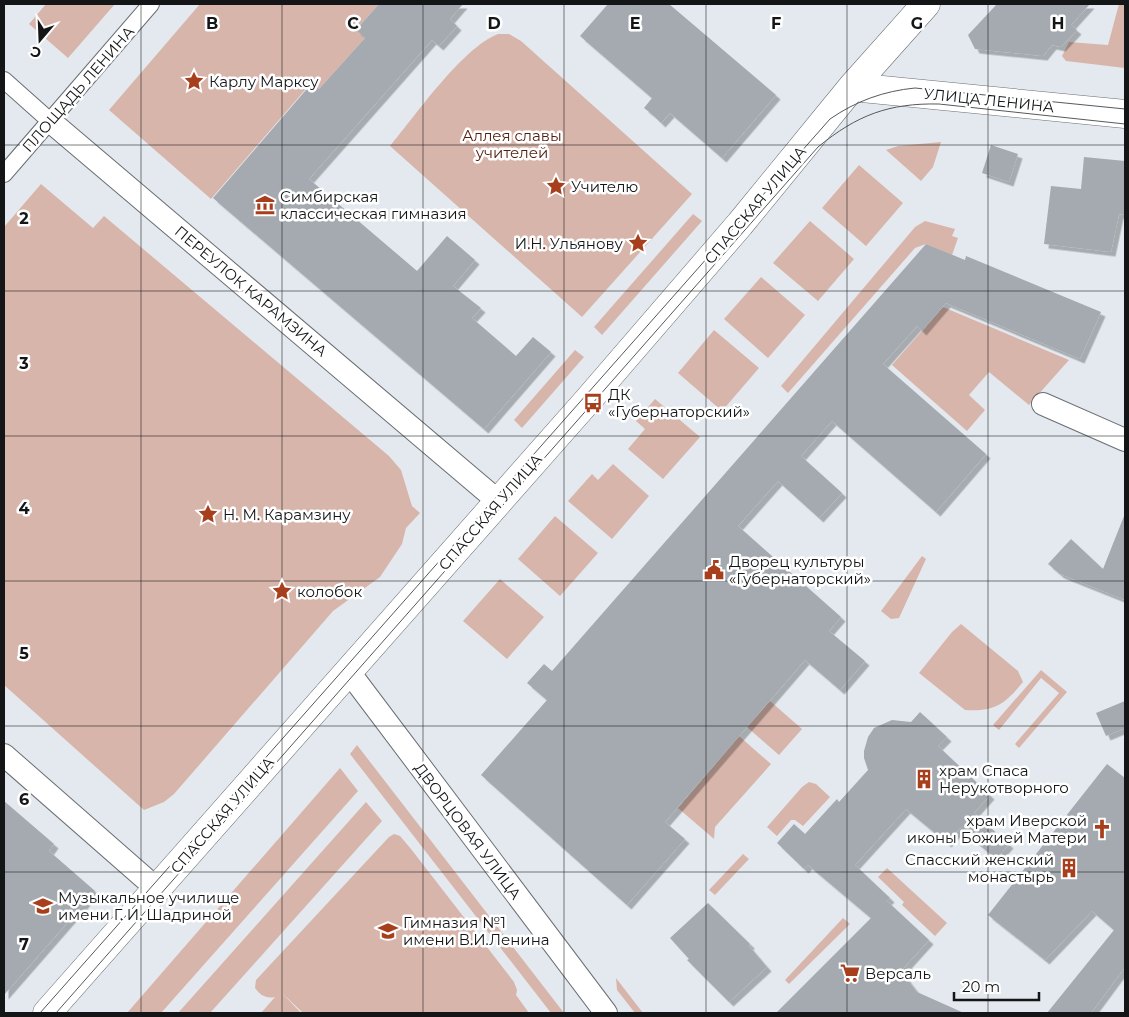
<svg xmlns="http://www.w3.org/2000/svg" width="1129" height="1017" font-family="Montserrat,sans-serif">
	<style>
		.green { fill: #d8b5ab }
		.building { fill: #a5aab0; filter: url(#shadow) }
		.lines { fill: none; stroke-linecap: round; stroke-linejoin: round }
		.pedestrian-casing { stroke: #696e73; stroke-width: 18 }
		.minor-casing { stroke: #696e73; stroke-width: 24 }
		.tertiary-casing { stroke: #696e73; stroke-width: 29 }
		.pedestrian { stroke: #fff; stroke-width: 16 }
		.minor { stroke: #fff; stroke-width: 22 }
		.tertiary { stroke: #fff; stroke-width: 28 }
		.tram { stroke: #56595c; stroke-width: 1 }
		.grid { fill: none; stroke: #131517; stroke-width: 1; stroke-opacity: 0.55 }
		.labels { text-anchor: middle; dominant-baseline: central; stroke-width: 5; stroke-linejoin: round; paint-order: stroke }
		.poi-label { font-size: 15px; fill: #131517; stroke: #fff; text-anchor: start }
		.street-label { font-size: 15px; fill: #131517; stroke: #fff }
		.park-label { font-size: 15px; fill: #521e0e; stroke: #fff }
		.grid-label { font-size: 16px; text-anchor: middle; font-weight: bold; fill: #131517; stroke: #fff; stroke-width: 5; stroke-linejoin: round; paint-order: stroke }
	</style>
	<defs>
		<filter id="shadow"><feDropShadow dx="4.5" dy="4.5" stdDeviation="0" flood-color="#0004"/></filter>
	</defs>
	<rect width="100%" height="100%" fill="#e3e9ef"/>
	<path class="green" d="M46,4H115L68,58L29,24Z
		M200,4H379L356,30L365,38L319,89L311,83L211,199L109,110Z
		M1119,4H1125V68L1066,61L1062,56L1069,42L1108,45Z
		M498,34H509L521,41L692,194L582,317L390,146C416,115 462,48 498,34Z
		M941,142L933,167L921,181L886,150L898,146Z
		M859,165L903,203L866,246L822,208Z
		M41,184L93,228L104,216L389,456L401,470L412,506L420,513L406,528L402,544L380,577L333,611L174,794L164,802L144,810L4,685V227Z
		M693,214L702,221L602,335L594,327Z
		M810,221L854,259L818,301L773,263Z
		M925,221L955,229L952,236L958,238L952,255L926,244L915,248L788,393L781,386L915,227Z
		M761,277L805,315L768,358L724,319Z
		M943,307L1069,360L1029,405L989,372L969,395L985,410L967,431L892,365Z
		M714,330L759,368L722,411L678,373Z
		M575,350L584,357L522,428L514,420Z
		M655,399L700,437L663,479L628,449L645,429L636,421Z
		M613,464L649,496L612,539L568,501L592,474L598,480Z
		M555,516L598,553L560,596L518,559Z
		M922,556L926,559L899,618L891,619L881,611Z
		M500,579L544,617L507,659L463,621Z
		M961,624L1018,671L1023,682C1005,704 995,712 965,710L919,673L952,632Z
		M1041,670L1067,692L1019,748L1015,744L1059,693L1041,678L999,730L993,725Z
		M770,701L802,729L779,755L747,727Z
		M739,736L771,764L715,827L714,839L678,808Z
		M357,745L564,1013H551L350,754Z
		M340,768L358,791L161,1013H127Z
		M809,782L816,784L830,797L803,826L795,820H791L777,836L767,827L802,787Z
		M366,802L382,821L210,1013H178Z
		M394,834L400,836L411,849L514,982L517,990L516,995L529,1013H303L282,993L301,1013H261L275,997C266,999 260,995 255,988L256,980L389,837Z
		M743,854L749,859L715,895L709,890Z
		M887,868L947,923L935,936L902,905L904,902L878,877Z
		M843,918L850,924L789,984L785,980Z
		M616,978L643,1013H635L617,990Z"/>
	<path class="building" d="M379,4H463L450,19L457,26L439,46L432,40L309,179L417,271L447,236L475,260L453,286L481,308L472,318L516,356L533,337L551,352L484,429L213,198L312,83L319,89L365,38L356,30Z
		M608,4H669L776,95L722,158L670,113L661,123L653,115L644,108L652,98L580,36Z
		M997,4H1090L1071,25L1077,30L1061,47L1052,45L1043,56L975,49L968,35Z
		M991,145L1018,154L1009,182L982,173Z
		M1084,157L1125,161V215L1119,214L1111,252L1044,244L1051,186L1081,189Z
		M926,244L965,260L966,256L1101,312L1080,359L946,303L922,331L917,326L883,364L986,454L936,512L832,421L801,456L842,493L819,518L778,481L738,526L841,617L829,631L865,661L840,690L805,660L665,822L685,839L627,905L481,775L547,700L527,683L544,664L552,671Z
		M1124,516L1125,600L1060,574L1048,564L1071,539L1103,569Z
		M1125,701V728L1106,736L1096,713Z
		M920,712L947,737L938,746L990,795L974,813L1009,844L996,859L960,828L947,843L906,809L855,865L890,898L887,901L929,940L901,971L917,992L964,1013H776L871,918L808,865L804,869L777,843L794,824L805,834L837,799L839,802L868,770L864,758V751L868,737L874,728L892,720L911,722Z
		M1107,764L1125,778V967L1091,1013H1047L1114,930L1092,911L1045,960L988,915Z
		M4,801L54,844L49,851L95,891L4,995Z
		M708,903L750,944L749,946L767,967L729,1002L687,960L689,959L670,938Z"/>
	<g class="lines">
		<defs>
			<path id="pedestrian" d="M4,80L50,121
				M4,174L151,4"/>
			<path id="minor" d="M50,121L499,502
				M1043,404L1125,440
				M349,672L606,1013
				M4,755L157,889"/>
			<path id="tertiary" d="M852,87L1125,114
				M47,1013L589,399L740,224L852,87L926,4"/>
		</defs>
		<use href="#pedestrian" class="pedestrian-casing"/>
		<use href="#minor" class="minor-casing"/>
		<use href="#tertiary" class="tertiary-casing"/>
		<use href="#pedestrian" class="pedestrian"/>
		<use href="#minor" class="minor"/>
		<use href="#tertiary" class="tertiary"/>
		<path class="tram" d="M40,1013L830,119C856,101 884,91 915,88L1125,109
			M56,1013L818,147C857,115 889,103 939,104L1125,124"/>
	</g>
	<path class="grid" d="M141,4V1013M282,4V1013M423,4V1013M564,4V1013M706,4V1013M847,4V1013M988,4V1013M4,145H1125M4,291H1125M4,436H1125M4,581H1125M4,726H1125M4,872H1125"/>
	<defs>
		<symbol id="sight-bare" viewBox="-9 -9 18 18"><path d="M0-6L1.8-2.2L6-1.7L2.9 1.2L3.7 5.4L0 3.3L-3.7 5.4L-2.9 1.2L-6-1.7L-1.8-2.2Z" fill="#a73f1d" stroke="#fff" stroke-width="2.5" paint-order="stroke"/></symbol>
		<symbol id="museum-bare" viewBox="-9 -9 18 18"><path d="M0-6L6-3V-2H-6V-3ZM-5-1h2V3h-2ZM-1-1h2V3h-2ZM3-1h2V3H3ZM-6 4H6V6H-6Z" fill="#a73f1d" stroke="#fff" stroke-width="2.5" paint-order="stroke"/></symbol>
		<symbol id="bus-bare" viewBox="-9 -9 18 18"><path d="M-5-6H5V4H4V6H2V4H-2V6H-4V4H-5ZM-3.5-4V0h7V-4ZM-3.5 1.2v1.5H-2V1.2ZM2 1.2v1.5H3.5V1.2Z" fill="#a73f1d" stroke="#fff" stroke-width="2.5" paint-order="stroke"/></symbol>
		<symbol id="civic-bare" viewBox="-9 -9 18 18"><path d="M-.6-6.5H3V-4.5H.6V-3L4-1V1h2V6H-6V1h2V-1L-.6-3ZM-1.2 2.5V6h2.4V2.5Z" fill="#a73f1d" stroke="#fff" stroke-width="2.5" paint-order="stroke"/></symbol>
		<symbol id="building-bare" viewBox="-9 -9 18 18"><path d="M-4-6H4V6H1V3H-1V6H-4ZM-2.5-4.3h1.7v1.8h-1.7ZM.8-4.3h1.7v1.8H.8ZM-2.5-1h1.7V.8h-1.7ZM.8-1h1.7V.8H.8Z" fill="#a73f1d" stroke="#fff" stroke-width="2.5" paint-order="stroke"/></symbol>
		<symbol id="church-bare" viewBox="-9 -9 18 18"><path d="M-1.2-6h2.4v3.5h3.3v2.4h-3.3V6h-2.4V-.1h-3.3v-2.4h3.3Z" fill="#a73f1d" stroke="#fff" stroke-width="2.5" paint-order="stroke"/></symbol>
		<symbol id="university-bare" viewBox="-9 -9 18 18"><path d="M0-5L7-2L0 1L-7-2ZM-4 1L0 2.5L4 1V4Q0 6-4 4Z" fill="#a73f1d" stroke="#fff" stroke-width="2.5" paint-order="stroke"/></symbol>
		<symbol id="school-bare" viewBox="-9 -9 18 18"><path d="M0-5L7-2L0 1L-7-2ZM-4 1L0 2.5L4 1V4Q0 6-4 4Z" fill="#a73f1d" stroke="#fff" stroke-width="2.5" paint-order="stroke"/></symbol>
		<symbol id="supermarket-bare" viewBox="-9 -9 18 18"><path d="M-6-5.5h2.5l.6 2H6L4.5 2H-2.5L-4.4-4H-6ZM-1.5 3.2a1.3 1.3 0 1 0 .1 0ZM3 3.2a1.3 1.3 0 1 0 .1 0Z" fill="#a73f1d" stroke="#fff" stroke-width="2.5" paint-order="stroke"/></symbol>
	</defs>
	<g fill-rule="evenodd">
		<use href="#sight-bare" x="180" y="67" width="28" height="28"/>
		<use href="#sight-bare" x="542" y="172" width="28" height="28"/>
		<use href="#museum-bare" x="251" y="191" width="28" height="28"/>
		<use href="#sight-bare" x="624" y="229" width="28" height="28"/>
		<use href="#bus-bare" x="579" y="389" width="28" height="28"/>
		<use href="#sight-bare" x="194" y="500" width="28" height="28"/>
		<use href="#civic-bare" x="700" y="556" width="28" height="28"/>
		<use href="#sight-bare" x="268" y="577" width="28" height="28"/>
		<use href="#building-bare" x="910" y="765" width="28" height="28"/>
		<use href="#church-bare" x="1088" y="815" width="28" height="28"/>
		<use href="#building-bare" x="1055" y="854" width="28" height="28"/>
		<use href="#university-bare" x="29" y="892" width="28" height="28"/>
		<use href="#school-bare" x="374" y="917" width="28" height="28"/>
		<use href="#supermarket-bare" x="836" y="959" width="28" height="28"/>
	</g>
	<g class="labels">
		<g class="poi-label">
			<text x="209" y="81">Карлу Марксу</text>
			<text x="571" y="186">Учителю</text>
			<text x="280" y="196">Симбирская<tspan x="280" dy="17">классическая гимназия</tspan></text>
			<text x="623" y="243" text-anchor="end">И.Н. Ульянову</text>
			<text x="608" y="394">ДК<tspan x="608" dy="17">«Губернаторский»</tspan></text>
			<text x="223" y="514">Н. М. Карамзину</text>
			<text x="729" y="561">Дворец культуры<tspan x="729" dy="17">«Губернаторский»</tspan></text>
			<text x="297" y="591">колобок</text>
			<text x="939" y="770">xрам Спаса<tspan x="939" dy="17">Нерукотворного</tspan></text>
			<text x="1087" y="820" text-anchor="end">храм Иверской<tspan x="1087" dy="17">иконы Божией Матери</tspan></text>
			<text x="1054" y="859" text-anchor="end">Спасский женский<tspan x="1054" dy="17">монастырь</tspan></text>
			<text x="58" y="897">Музыкальное училище<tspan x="58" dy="17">имени Г. И. Шадриной</tspan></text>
			<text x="403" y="922">Гимназия №1<tspan x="403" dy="17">имени В.И.Ленина</tspan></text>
			<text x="865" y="973">Версаль</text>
		</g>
		<g class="street-label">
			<text transform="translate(78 89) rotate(-49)">ПЛОЩАДЬ ЛЕНИНА</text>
			<text transform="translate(989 100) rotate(6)">УЛИЦА ЛЕНИНА</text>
			<text transform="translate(755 205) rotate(-50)">СПАССКАЯ УЛИЦА</text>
			<text transform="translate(251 291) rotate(40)">ПЕРЕУЛОК КАРАМЗИНА</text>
			<text transform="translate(490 512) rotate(-49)">СПАССКАЯ УЛИЦА</text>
			<text transform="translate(222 815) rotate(-49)">СПАССКАЯ УЛИЦА</text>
			<text transform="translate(468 831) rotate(53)">ДВОРЦОВАЯ УЛИЦА</text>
		</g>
		<g class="park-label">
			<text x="512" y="135">Аллея славы<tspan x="512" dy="17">учителей</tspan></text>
		</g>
	</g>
	<g class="grid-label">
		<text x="212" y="29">B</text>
		<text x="353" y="29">C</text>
		<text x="494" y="29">D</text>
		<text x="635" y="29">E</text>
		<text x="776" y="29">F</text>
		<text x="917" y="29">G</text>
		<text x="1058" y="29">H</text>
		<text x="24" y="224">2</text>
		<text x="24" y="369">3</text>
		<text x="24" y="514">4</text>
		<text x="24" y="659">5</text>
		<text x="24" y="805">6</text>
		<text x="24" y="950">7</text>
	</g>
	<rect width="1129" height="1017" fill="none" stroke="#131517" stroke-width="10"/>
	<g transform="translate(40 40) rotate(199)" stroke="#ffffff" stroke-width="4" paint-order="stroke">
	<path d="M0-4L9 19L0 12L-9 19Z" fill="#131517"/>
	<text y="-8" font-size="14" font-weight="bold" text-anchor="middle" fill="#131517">С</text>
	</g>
	<path d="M954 992v8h85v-8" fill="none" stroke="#131517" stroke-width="2.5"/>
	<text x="962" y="992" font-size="15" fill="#131517" stroke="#ffffff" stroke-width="4" paint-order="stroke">20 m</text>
</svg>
